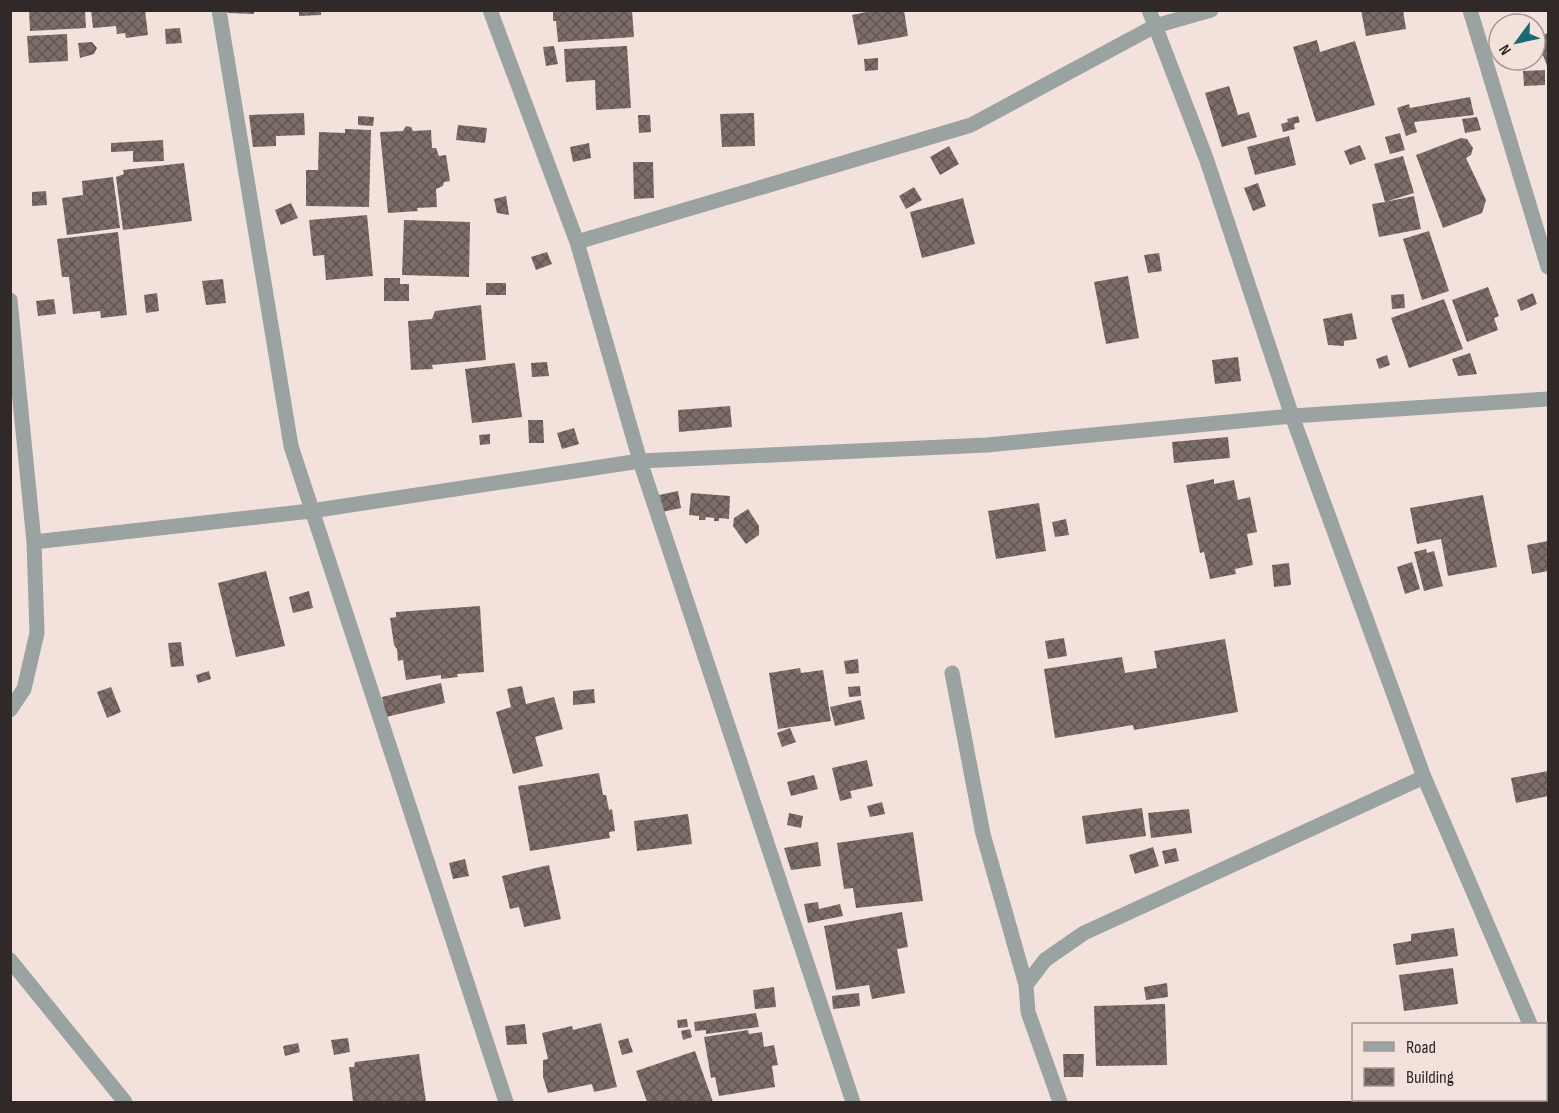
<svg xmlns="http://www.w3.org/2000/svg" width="1559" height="1113" font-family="'Sofia Sans Condensed',sans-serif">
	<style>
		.building { fill: url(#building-cross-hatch) }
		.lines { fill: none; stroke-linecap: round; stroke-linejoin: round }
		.minor { stroke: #9aa2a2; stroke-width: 15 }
	</style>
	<defs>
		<pattern id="building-cross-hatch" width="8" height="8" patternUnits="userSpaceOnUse" patternTransform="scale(1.5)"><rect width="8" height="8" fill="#7c6d68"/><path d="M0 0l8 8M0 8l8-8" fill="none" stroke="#605551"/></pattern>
	</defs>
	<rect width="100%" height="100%" fill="#f3e2dc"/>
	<path class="building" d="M29,10H85L86,28L30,31Z
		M91,10H145L148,35L126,38L125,33L117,34L116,26L93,28Z
		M228,10H254V14L228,13Z
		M299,10H321V15L299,16Z
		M553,10H632L634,37L558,42L556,21H553Z
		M876,10H904L908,36L858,45L852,15Z
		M1361,10H1403L1406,29L1366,36Z
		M180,28L182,43L166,44L165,29Z
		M1548,33V68L1536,38Z
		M67,34L68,61L29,63L27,36Z
		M1317,40L1320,52L1355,41L1375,105L1316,122L1293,47Z
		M92,42L97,48L94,54L80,58L78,43Z
		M554,46L558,64L546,66L543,47Z
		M627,46L631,108L596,110L595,80L566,82L564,49Z
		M878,58V70L865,71L864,59Z
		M1545,70V85L1524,86L1523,71Z
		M1229,86L1238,115L1249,112L1257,137L1222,147L1205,93Z
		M1470,97L1474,115L1414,122L1417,132L1406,136L1397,108L1409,104L1410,108Z
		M304,113L305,135L276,136V146L253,147L249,115Z
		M754,113L755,146L722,147L720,114Z
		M638,115H650L651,132L639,133Z
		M358,116L374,117L373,126L358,125Z
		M1298,116L1300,122L1294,124L1295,129L1283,132L1281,124L1288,122L1287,119Z
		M1477,117L1481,130L1465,133L1462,119Z
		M458,125L487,128L485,143L456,140Z
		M406,126L411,127L413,131L431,130L432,148H436L439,156L446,155L450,181L444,182L443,186L436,189L437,207L417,208L418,211L388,213L380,132L403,131Z
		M345,129L371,130L369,207L306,206V170H318L319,132L345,133Z
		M1400,133L1405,150L1390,154L1385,137Z
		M1289,136L1296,165L1255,175L1247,147Z
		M1461,138L1467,139L1473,148L1471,155L1466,158L1486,200L1482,213L1443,228L1416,155Z
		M163,140L164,161L133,162V151L111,152V143Z
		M589,143L591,158L573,162L570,147Z
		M1360,145L1366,159L1350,165L1344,151Z
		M949,146L959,164L940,175L930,157Z
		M1403,156L1414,193L1385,202L1414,196L1421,229L1379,237L1372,204L1385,202L1374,164Z
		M633,162H653L654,198L634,199Z
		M184,163L192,221L123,230L116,177L124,174L123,170Z
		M113,177L120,228L67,235L62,198L83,195L82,181Z
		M1258,183L1266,206L1253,211L1244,188Z
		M914,187L922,200L906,209L899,196Z
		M46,191L47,205L32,206V192Z
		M506,196L509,215L497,213L494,199Z
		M963,198L975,244L922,258L910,212Z
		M291,203L298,218L281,225L275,210Z
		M367,215L373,276L326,280L324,255L313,256L309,220Z
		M404,220L470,222L469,277L402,275Z
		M1429,231L1449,291L1422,300L1403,239Z
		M118,232L127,315L101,318L100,311L73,314L69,277H62L57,239Z
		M547,252L552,264L536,270L531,257Z
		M1159,253L1162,271L1148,273L1144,255Z
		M1128,276L1139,338L1106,344L1094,282Z
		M384,278H400V284H409V301H384Z
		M223,279L226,303L206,305L202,281Z
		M486,283H506V295H486Z
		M1488,287L1499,316L1494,318L1498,330L1467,342L1452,300Z
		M157,293L159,311L146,313L144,295Z
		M1533,293L1537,304L1521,311L1517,300Z
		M1404,294L1405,308L1392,309L1391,295Z
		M54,299L56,314L38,316L36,301Z
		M1444,299L1463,349L1409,368L1391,318Z
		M481,305L486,360L432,365L433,369L411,370L408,321L432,319L435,311Z
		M1352,313L1357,339L1344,341V346L1328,345L1323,319Z
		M1470,353L1477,374L1458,376L1452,359Z
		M1387,355L1390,365L1379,369L1376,359Z
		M1238,357L1241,381L1215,384L1212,360Z
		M547,362L549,376L532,377L531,363Z
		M515,363L522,417L472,423L465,369Z
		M730,406L732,427L679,432L678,410Z
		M528,420H543L544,443H529Z
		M574,428L579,444L562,449L557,433Z
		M490,434V444L480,445L479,435Z
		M1228,437L1230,458L1174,463L1172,442Z
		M1214,479V484L1234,480L1238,500L1250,497L1257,532L1247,534L1253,565L1235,569L1236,574L1210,579L1204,552L1200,553L1186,485Z
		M678,491L681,508L662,512L659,495Z
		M691,493L730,496L729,519L719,518V521H714V518L706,517L705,520H699V516L689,515Z
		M1483,495L1497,567L1448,576L1441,539L1417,544L1410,508Z
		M1039,503L1046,551L996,559L988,511Z
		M748,509L759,526V535L746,544L733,526L734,518Z
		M1066,519L1069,535L1055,537L1052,522Z
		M1548,541V571L1532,574L1527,545Z
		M1426,549L1427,553L1434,551L1443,586L1424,591L1414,552Z
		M1412,562L1420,589L1405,594L1397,567Z
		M1289,563L1291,585L1274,587L1272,565Z
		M266,571L285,646L236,657L218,583Z
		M309,591L313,608L293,613L289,597Z
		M480,606L484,672L457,674L458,677L441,679V675L406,680L403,660L398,661L397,649L394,645L390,618L396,617V612Z
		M1064,638L1067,656L1048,659L1045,641Z
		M1225,639L1238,712L1134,730L1133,725L1055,738L1044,669L1122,657L1125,673L1157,668L1154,651Z
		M181,642L184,666L171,667L168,643Z
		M858,659L859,673L846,674L844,661Z
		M800,668L801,673L823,670L831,721L778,729L769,673Z
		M209,671L211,679L198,683L196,675Z
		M441,683L445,703L386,717L382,697Z
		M522,686L526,704L554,697L563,729L535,737L543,766L513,774L496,712L511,707L507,689Z
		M860,686L861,696L849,697L848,687Z
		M111,687L121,712L107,718L97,692Z
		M594,689L595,703L573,705V691Z
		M861,700L865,719L835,726L830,707Z
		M790,728L796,742L782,747L777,733Z
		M867,760L873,786L850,791L852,798L840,801L832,768Z
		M1548,771V796L1516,803L1511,778Z
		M599,773L603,795H606L609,810L612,809L615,831L609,832L610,838L530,851L518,786Z
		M814,775L818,789L791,796L787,782Z
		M882,802L885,814L870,817L867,806Z
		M1142,808L1146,836L1086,844L1082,816Z
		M1189,809L1192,833L1151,838L1148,813Z
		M789,813L803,816L801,828L787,825Z
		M688,814L692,844L637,851L634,821Z
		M913,832L923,901L856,908L853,888L844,889L837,843Z
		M818,842L821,866L791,870L784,848Z
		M1153,847L1159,866L1135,874L1129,855Z
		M1176,848L1179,861L1165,864L1162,851Z
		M465,859L469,876L453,879L449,863Z
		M549,865L561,919L524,927L519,907L510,909L502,876Z
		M818,902L819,909L840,904L843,916L808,923L804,904Z
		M902,912L908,947L897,949L905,993L872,999L869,985L836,990L824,926Z
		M1454,928L1458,956L1396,965L1393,944L1411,941V934Z
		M1453,968L1458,1004L1404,1011L1399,975Z
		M1167,983L1168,997L1146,1000L1144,987Z
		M774,987L776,1007L755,1009L753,990Z
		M859,993L860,1006L833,1009L832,996Z
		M1165,1004L1167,1065L1096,1066L1094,1006Z
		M756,1013L759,1027L706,1034V1030L695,1031L694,1022Z
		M687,1019L688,1027L678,1028L677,1020Z
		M601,1023L617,1087L594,1092L592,1084L548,1093L543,1077V1060L548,1059L542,1033L572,1026L573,1030Z
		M525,1024L527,1044L507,1045L505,1026Z
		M690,1029L692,1037L683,1040L681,1031Z
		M748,1030L749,1034L762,1032L764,1047L774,1045L778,1065L772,1066L775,1087L719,1096L715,1077L711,1078L704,1037Z
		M348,1038L350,1052L334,1055L331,1040Z
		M628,1038L633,1052L622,1055L618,1041Z
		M298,1043L300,1052L285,1056L283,1046Z
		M695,1051L713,1102H647L636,1071Z
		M419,1054L426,1102H353L349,1067H354L355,1062Z
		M1063,1054H1084L1083,1077H1064Z"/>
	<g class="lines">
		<path class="minor" d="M219,10L291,446L506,1102
			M490,10L577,242L640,461L853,1102
			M1149,10L1206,158L1292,416L1424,777L1530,1024
			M1470,10L1548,267
			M577,242L971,125L1155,26L1211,10
			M10,300L34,542L37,633L24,689L10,710
			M34,542L311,511L640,461L987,445L1292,416L1548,399
			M952,673L983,834L1026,985
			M10,960L125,1102
			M1546,1061L1548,1068
			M1060,1102L1028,1012L1026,985L1045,960L1084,933L1424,777"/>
	</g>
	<rect width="1559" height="1113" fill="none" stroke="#302927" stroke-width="24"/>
	<rect x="1352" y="1023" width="195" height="78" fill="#f3e2dc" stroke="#a59894" stroke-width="1.5"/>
	<rect x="1364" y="1042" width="30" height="9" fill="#9aa2a2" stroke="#a59894" stroke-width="1.5"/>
	<text x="1406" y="1053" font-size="18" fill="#302927">Road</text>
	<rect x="1364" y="1068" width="30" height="18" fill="url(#building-cross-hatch)" stroke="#a59894" stroke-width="1.5"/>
	<text x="1406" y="1083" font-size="18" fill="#302927">Building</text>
	<g transform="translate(1517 42) rotate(237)"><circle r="28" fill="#f3e2dc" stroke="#a59894" stroke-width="1.5"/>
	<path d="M0-4.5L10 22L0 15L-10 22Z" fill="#1d6971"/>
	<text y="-9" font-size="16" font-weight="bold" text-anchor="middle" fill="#302927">N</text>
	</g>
</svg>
